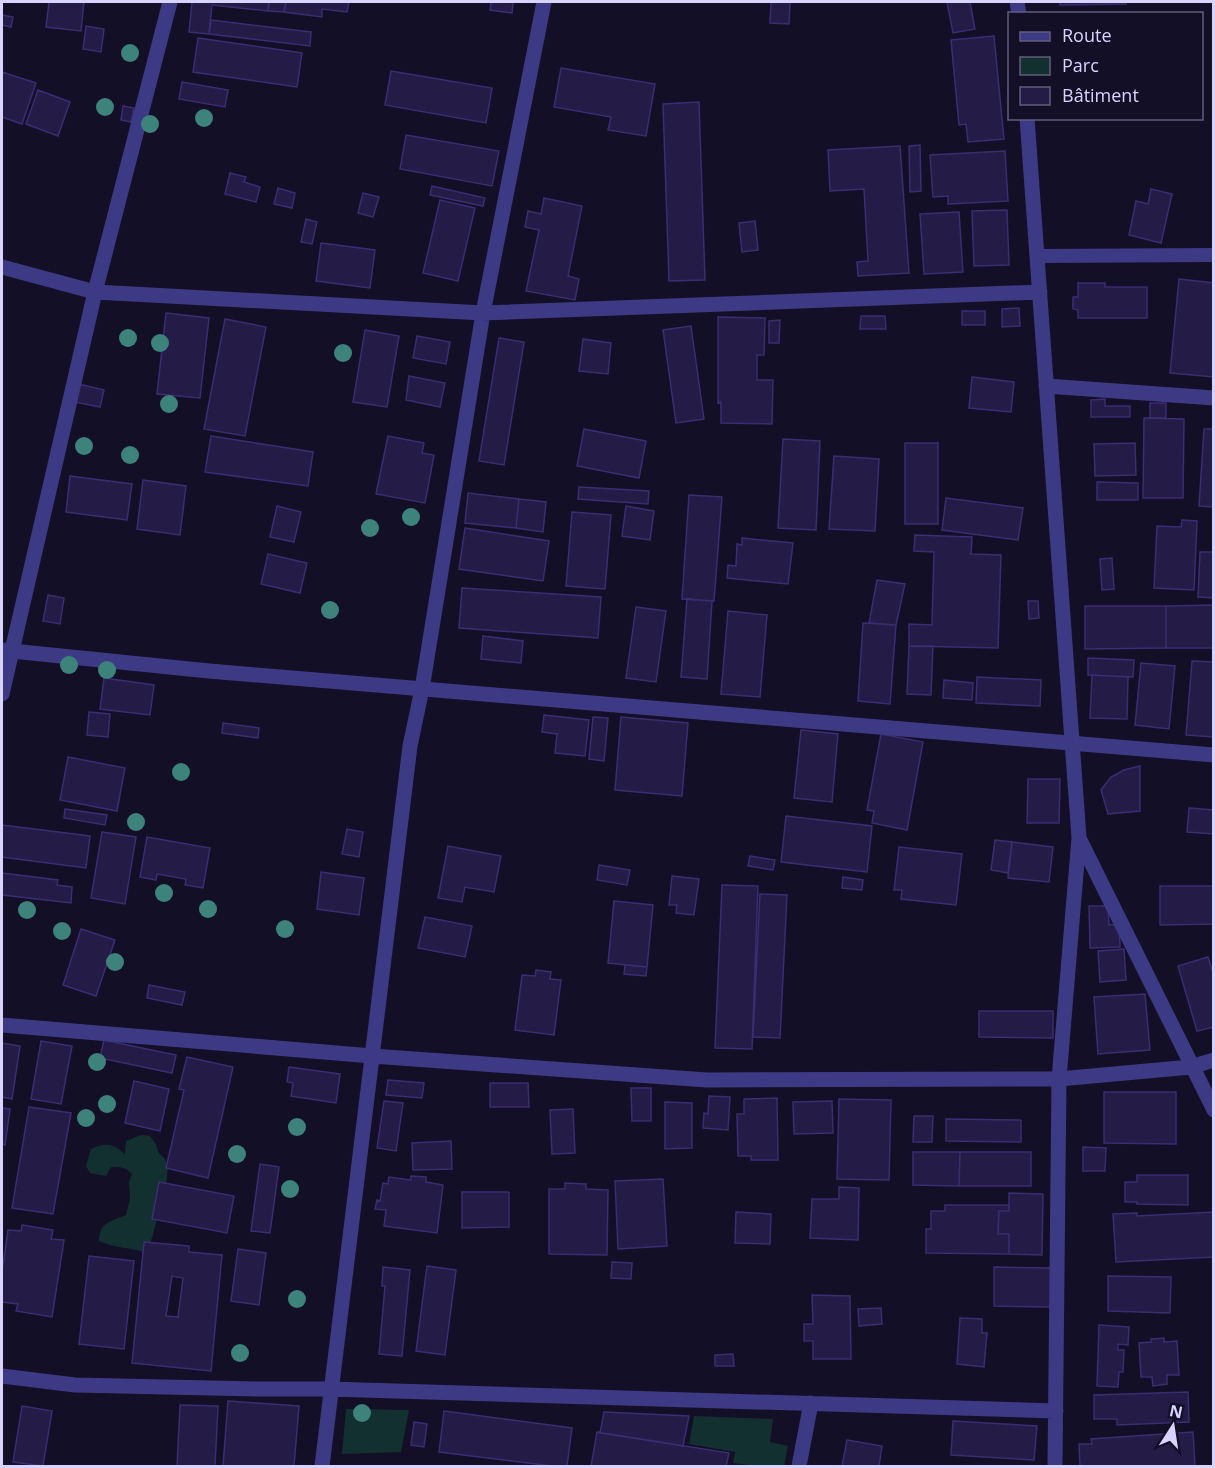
<svg xmlns="http://www.w3.org/2000/svg" width="1215" height="1468" font-family="'Open Sans',sans-serif">
	<style>
		.green { fill: #12302f }
		.building { fill: #241b47; stroke: #3b2d73; stroke-width: 1.5; fill-rule: evenodd }
		.lines { fill: none; stroke-linecap: round; stroke-linejoin: round }
		.service { stroke: #3d3a85; stroke-width: 14 }
		.minor { stroke: #3d3a85; stroke-width: 15 }
		.tree { fill: #3d827b }
	</style>
	<rect width="100%" height="100%" fill="#130f26"/>
	<path class="green" d="M141,1135L150,1136L156,1144L158,1152L165,1159L168,1167L164,1202L159,1211L148,1253C132,1248 114,1248 99,1241C99,1222 112,1221 126,1215L130,1199L129,1182L132,1174C126,1167 120,1167 111,1167L106,1176L90,1173L86,1166L91,1149C108,1142 112,1144 125,1154L126,1141Z
		M346,1409L409,1410L401,1452L342,1454Z
		M694,1416L773,1419L770,1442L788,1446L784,1466H756L733,1463L735,1452L689,1444Z"/>
	<path class="building" d="M49,2H84L81,31L46,27Z
		M192,2H269L268,11L212,5L209,34L189,32Z
		M269,2H286L284,12L268,11Z
		M286,2H349L347,12L322,9V17L284,12Z
		M491,2H513L512,13L490,10Z
		M771,2H790L789,24L770,23Z
		M947,2H970L975,29L953,33Z
		M1060,2H1126V4L1060,5Z
		M2,15L13,17L11,27L2,25Z
		M211,20L311,32L310,46L209,34Z
		M86,26L104,29L101,52L83,49Z
		M994,36L1004,139L968,142L966,124L959,125L951,40Z
		M198,38L302,53L297,87L193,72Z
		M561,68L655,84L646,136L608,130L611,117L554,107Z
		M391,71L492,88L486,123L385,105Z
		M2,72L36,83L22,124L2,117Z
		M182,82L228,90L225,107L179,99Z
		M38,90L70,102L58,136L26,124Z
		M699,102L705,280L669,281L663,104Z
		M123,106L134,108L131,122L121,120Z
		M406,135L499,151L492,186L400,169Z
		M920,145L921,191L910,192L909,146Z
		M900,146L909,273L858,276L857,262L868,261L864,189L830,191L828,150Z
		M1005,151L1008,201L948,204V196L933,197L930,155Z
		M230,173L246,177L244,182L260,187L256,202L225,194Z
		M432,186L485,198L483,206L430,195Z
		M278,188L295,193L292,208L274,204Z
		M1151,189L1172,194L1161,243L1129,235L1136,201L1148,204Z
		M363,193L379,197L373,217L358,213Z
		M544,198L582,206L568,276L579,279L575,300L526,291L539,230L525,227L528,211L541,214Z
		M440,200L475,208L458,281L423,273Z
		M1007,210L1009,265L974,266L972,211Z
		M959,212L963,272L924,274L920,214Z
		M306,219L317,222L312,244L301,242Z
		M755,221L758,250L742,252L739,223Z
		M321,243L375,250L370,288L316,281Z
		M1179,279L1214,283V377L1170,373Z
		M1078,283H1105V287H1147V318H1078V310L1073,309V297H1078Z
		M1019,308L1020,326L1002,327V309Z
		M962,311H985V325H962Z
		M166,313L209,318L200,398L157,394Z
		M861,316H885L886,329H860Z
		M718,317L765,318L764,355H757V380H773L772,424L721,423V402L718,403Z
		M225,319L266,327L245,436L204,429Z
		M780,320L779,343H769V321Z
		M691,326L704,419L676,423L663,330Z
		M365,330L399,336L387,407L353,402Z
		M417,336L450,342L446,364L413,358Z
		M499,338L524,342L504,465L479,461Z
		M583,339L611,343L608,374L579,371Z
		M409,376L445,383L440,407L406,400Z
		M972,377L1014,382L1011,412L969,408Z
		M79,384L104,390L100,407L75,402Z
		M1105,399V406H1130V417H1091V400Z
		M1150,403H1166V418H1150Z
		M1144,418L1184,419L1183,498H1143Z
		M584,429L646,441L639,478L577,466Z
		M1204,429H1214V507L1199,506Z
		M211,436L313,452L308,486L205,472Z
		M388,436L424,443L422,453L434,455L425,503L376,494Z
		M783,439L820,441L816,530L778,528Z
		M905,443H938V524H905Z
		M1135,443L1136,475L1095,476L1094,444Z
		M834,456L879,459L875,531L829,529Z
		M70,476L132,484L127,520L66,512Z
		M143,480L186,486L180,535L137,529Z
		M1097,482L1138,483V500H1097Z
		M579,487L649,491L648,504L578,499Z
		M468,493L519,499L516,528L465,523Z
		M689,495L722,497L714,601L682,599Z
		M946,498L1023,508L1018,540L942,530Z
		M519,499L546,502L543,532L516,528Z
		M277,506L301,512L294,542L270,537Z
		M626,506L654,511L650,540L622,536Z
		M572,512L611,515L605,589L566,586Z
		M1182,520L1197,521L1194,590L1154,588L1157,526L1181,527Z
		M465,528L549,541L543,581L459,569Z
		M915,535L972,537L971,554L1001,555L998,648L909,646V624L932,625L934,552L914,551Z
		M742,538L793,543L788,584L727,578L728,565L736,566L737,544L742,545Z
		M1200,552H1214V598L1198,597Z
		M268,554L307,563L300,593L261,584Z
		M1112,558L1114,589L1102,590L1100,559Z
		M877,580L905,584L896,625L869,623Z
		M462,588L601,597L598,638L459,628Z
		M48,595L64,598L60,624L43,621Z
		M687,599L712,601L707,679L681,677Z
		M1028,601H1038L1039,618L1029,619Z
		M1214,605V648H1166V606Z
		M1085,606H1166V648L1085,649Z
		M636,607L666,611L656,682L626,678Z
		M728,611L767,615L760,697L721,694Z
		M863,623L896,625L890,704L858,701Z
		M483,636L523,641L521,663L481,659Z
		M909,646H933L931,695L907,694Z
		M1088,658L1134,660L1133,677L1088,675Z
		M1192,661L1214,662V737L1186,735Z
		M1141,663L1175,666L1169,729L1135,725Z
		M1092,675L1128,677L1127,719L1090,718Z
		M977,677L1041,680L1040,706L976,703Z
		M104,678L154,685L150,715L100,709Z
		M944,680L973,683L972,700L943,698Z
		M89,712L110,714L108,737L87,735Z
		M544,715L589,720L585,756L555,753L557,734L542,732Z
		M593,717L608,718L604,761L589,759Z
		M621,717L688,723L682,796L615,790Z
		M223,723L259,728L258,738L222,733Z
		M801,730L838,734L832,802L794,798Z
		M881,734L923,742L907,830L872,823L874,811L867,810Z
		M68,757L125,768L117,811L60,800Z
		M1140,766V811L1108,814L1101,790L1111,777L1124,770Z
		M1028,779H1060L1059,823H1027Z
		M1189,808L1214,810V834L1187,832Z
		M65,809L107,815L105,825L64,818Z
		M786,816L872,826L867,872L781,862Z
		M2,825L90,836L86,868L2,857Z
		M347,829L363,832L359,857L342,854Z
		M102,832L136,837L125,904L91,898Z
		M147,837L210,848L203,888L185,885L186,879L157,874L156,880L140,877Z
		M995,840L1012,842L1008,873L991,870Z
		M1012,842L1053,847L1049,882L1008,878Z
		M448,846L501,856L494,892L465,887L462,902L438,898Z
		M899,847L962,854L956,905L901,899L902,890H894Z
		M750,856L775,860L773,870L748,866Z
		M599,865L630,870L627,885L597,880Z
		M321,872L364,878L359,915L317,909Z
		M2,873L58,880L57,885L72,887L71,903L2,895Z
		M672,876L699,879L694,915L676,913L677,905H669Z
		M843,877L863,880L862,890L842,888Z
		M722,885L758,886L752,1049L715,1048Z
		M1160,886H1214V924L1160,925Z
		M760,894L787,895L780,1038L753,1037Z
		M614,901L653,905L647,967L608,963Z
		M1089,906H1108L1109,925L1119,924L1120,947L1090,948Z
		M425,917L472,926L465,957L418,948Z
		M81,929L115,940L96,996L63,985Z
		M1124,949L1126,980L1100,982L1098,951Z
		M1208,957L1214,976V1027L1197,1031L1178,966Z
		M625,965L647,967L646,976L624,974Z
		M536,970L551,972L550,979L561,980L554,1035L515,1030L522,975L535,976Z
		M149,985L185,992L182,1005L147,998Z
		M1145,994L1150,1050L1098,1054L1094,997Z
		M979,1011H1053V1038L979,1037Z
		M104,1040L176,1055L172,1073L100,1058Z
		M41,1041L72,1046L61,1104L31,1099Z
		M2,1043L20,1046L12,1099L2,1097Z
		M187,1057L233,1067L208,1178L166,1168L184,1090L179,1089Z
		M289,1067L340,1074L336,1103L291,1096L293,1083L287,1082Z
		M388,1080L424,1083L422,1098L386,1095Z
		M134,1081L169,1089L160,1131L125,1123Z
		M490,1083H528L529,1107H490Z
		M631,1088H651V1121H632Z
		M1104,1092H1176V1144L1104,1143Z
		M709,1096L730,1097L728,1130L703,1128L704,1113L708,1114Z
		M777,1098L778,1160H751V1156H738L737,1114H744V1099Z
		M839,1099L891,1100L889,1180L837,1179Z
		M384,1101L403,1103L396,1151L377,1148Z
		M832,1101L833,1133L794,1134L793,1102Z
		M665,1102L692,1103V1148L665,1149Z
		M29,1107L71,1113L53,1214L12,1208Z
		M2,1108L10,1109L5,1145L2,1144Z
		M573,1109L575,1153L552,1154L550,1110Z
		M914,1116H933L932,1142H913Z
		M946,1119L1021,1120V1142L946,1141Z
		M451,1141L452,1169L413,1170L412,1143Z
		M1083,1147L1106,1148L1105,1171H1083Z
		M913,1152H960L959,1186L913,1185Z
		M960,1152H1031V1186H959Z
		M260,1164L279,1167L270,1233L251,1231Z
		M1137,1175H1188V1205L1137,1204V1202H1125V1182H1137Z
		M411,1176L426,1177V1182L443,1185L437,1233L384,1226L386,1210L375,1209L377,1200L380,1201L383,1183L388,1184L389,1177L411,1180Z
		M663,1179L667,1246L618,1249L615,1181Z
		M159,1182L234,1196L227,1233L152,1219Z
		M565,1183L586,1184V1189L608,1190L607,1255L549,1254V1189H565Z
		M839,1187L859,1188L858,1240L810,1238L812,1199H839Z
		M462,1192H509V1227L462,1228Z
		M1009,1193L1043,1194L1042,1255L1009,1254V1234H998L999,1211H1009Z
		M945,1205H1009V1211H999L998,1234H1009V1254L926,1253V1229H931V1211H945Z
		M736,1212L771,1214L770,1244L735,1243Z
		M1214,1212V1257L1116,1262L1113,1214L1137,1213V1216Z
		M22,1225L53,1230L51,1239L64,1240L52,1317L16,1311L18,1304L2,1302V1273L8,1230L21,1231Z
		M144,1242L189,1246V1252L222,1255L211,1371L132,1363ZM172,1276L183,1278L178,1317L166,1316Z
		M238,1249L266,1253L259,1305L231,1301Z
		M89,1256L134,1261L124,1349L79,1344Z
		M612,1262L632,1263L631,1279L611,1278Z
		M427,1266L456,1270L445,1355L416,1351Z
		M383,1267L410,1270L402,1356L379,1354L385,1286H382Z
		M994,1267L1051,1268V1307L994,1306Z
		M1108,1276L1171,1277L1170,1313L1108,1311Z
		M812,1295L850,1296L851,1359H813V1341H804V1324H813Z
		M881,1308L882,1324L859,1326L858,1309Z
		M960,1318L982,1319V1333H987L984,1367L957,1364Z
		M1099,1325L1129,1327L1128,1345L1118,1344V1350H1124L1123,1372H1119L1118,1387L1097,1386Z
		M1164,1338V1342L1177,1341L1179,1375H1167V1384L1153,1386L1152,1377H1141L1139,1343L1151,1342V1339Z
		M733,1354L734,1366H715V1355Z
		M1188,1392L1189,1422L1117,1425V1419H1094V1395Z
		M228,1401L299,1406L294,1466H223Z
		M180,1405L218,1406L215,1466H177Z
		M22,1406L52,1411L43,1466L13,1462Z
		M444,1411L572,1428L567,1466H552L439,1452Z
		M604,1412L689,1416L683,1446L600,1433Z
		M953,1421L1037,1426L1034,1460L951,1455Z
		M414,1422L427,1424L424,1447L411,1445Z
		M597,1432L729,1453L726,1466H591Z
		M1193,1432L1195,1466H1080L1079,1444H1092L1091,1439Z
		M847,1440L882,1446L879,1466H842Z"/>
	<g class="lines">
		<path class="service" d="M1037,256L1214,255"/>
		<path class="minor" d="M1017,2L1019,14
			M1027,118L1079,838L1059,1079L1055,1466
			M2,267L95,292L483,313L1040,292
			M1046,386L1214,398
			M2,650L209,671L1214,755
			M2,694L95,292L170,2
			M1079,838L1214,1110
			M2,1025L372,1056L707,1080L1059,1079L1191,1067L1214,1060
			M2,1376L75,1385L258,1389H330L1056,1411
			M322,1466L410,746L422,689L483,313L544,2
			M799,1466L811,1403"/>
	</g>
	<g class="tree">
		<circle cx="130" cy="53" r="9"/>
		<circle cx="105" cy="107" r="9"/>
		<circle cx="204" cy="118" r="9"/>
		<circle cx="150" cy="124" r="9"/>
		<circle cx="128" cy="338" r="9"/>
		<circle cx="160" cy="343" r="9"/>
		<circle cx="343" cy="353" r="9"/>
		<circle cx="169" cy="404" r="9"/>
		<circle cx="84" cy="446" r="9"/>
		<circle cx="130" cy="455" r="9"/>
		<circle cx="411" cy="517" r="9"/>
		<circle cx="370" cy="528" r="9"/>
		<circle cx="330" cy="610" r="9"/>
		<circle cx="69" cy="665" r="9"/>
		<circle cx="107" cy="670" r="9"/>
		<circle cx="181" cy="772" r="9"/>
		<circle cx="136" cy="822" r="9"/>
		<circle cx="164" cy="893" r="9"/>
		<circle cx="208" cy="909" r="9"/>
		<circle cx="27" cy="910" r="9"/>
		<circle cx="285" cy="929" r="9"/>
		<circle cx="62" cy="931" r="9"/>
		<circle cx="115" cy="962" r="9"/>
		<circle cx="97" cy="1062" r="9"/>
		<circle cx="107" cy="1104" r="9"/>
		<circle cx="86" cy="1118" r="9"/>
		<circle cx="297" cy="1127" r="9"/>
		<circle cx="237" cy="1154" r="9"/>
		<circle cx="290" cy="1189" r="9"/>
		<circle cx="297" cy="1299" r="9"/>
		<circle cx="240" cy="1353" r="9"/>
		<circle cx="362" cy="1413" r="9"/>
	</g>
	<rect width="1215" height="1468" fill="none" stroke="#d9d4ff" stroke-width="6"/>
	<rect x="1008" y="12" width="195" height="108" fill="#130f26" stroke="#625e7d" stroke-width="1.5"/>
	<rect x="1020" y="32" width="30" height="9" fill="#3d3a85" stroke="#625e7d" stroke-width="1.5"/>
	<text x="1062" y="42" font-size="18" fill="#d9d4ff">Route</text>
	<rect x="1020" y="57" width="30" height="18" fill="#12302f" stroke="#625e7d" stroke-width="1.5"/>
	<text x="1062" y="72" font-size="18" fill="#d9d4ff">Parc</text>
	<rect x="1020" y="87" width="30" height="18" fill="#241b47" stroke="#625e7d" stroke-width="1.5"/>
	<text x="1062" y="102" font-size="18" fill="#d9d4ff">Bâtiment</text>
	<g transform="translate(1173 1426) rotate(12)" stroke="#130f26" stroke-width="4.5" paint-order="stroke">
	<path d="M0-4.5L10 22L0 15L-10 22Z" fill="#d9d4ff"/>
	<text y="-9" font-size="16" font-weight="bold" text-anchor="middle" fill="#d9d4ff">N</text>
	</g>
</svg>
